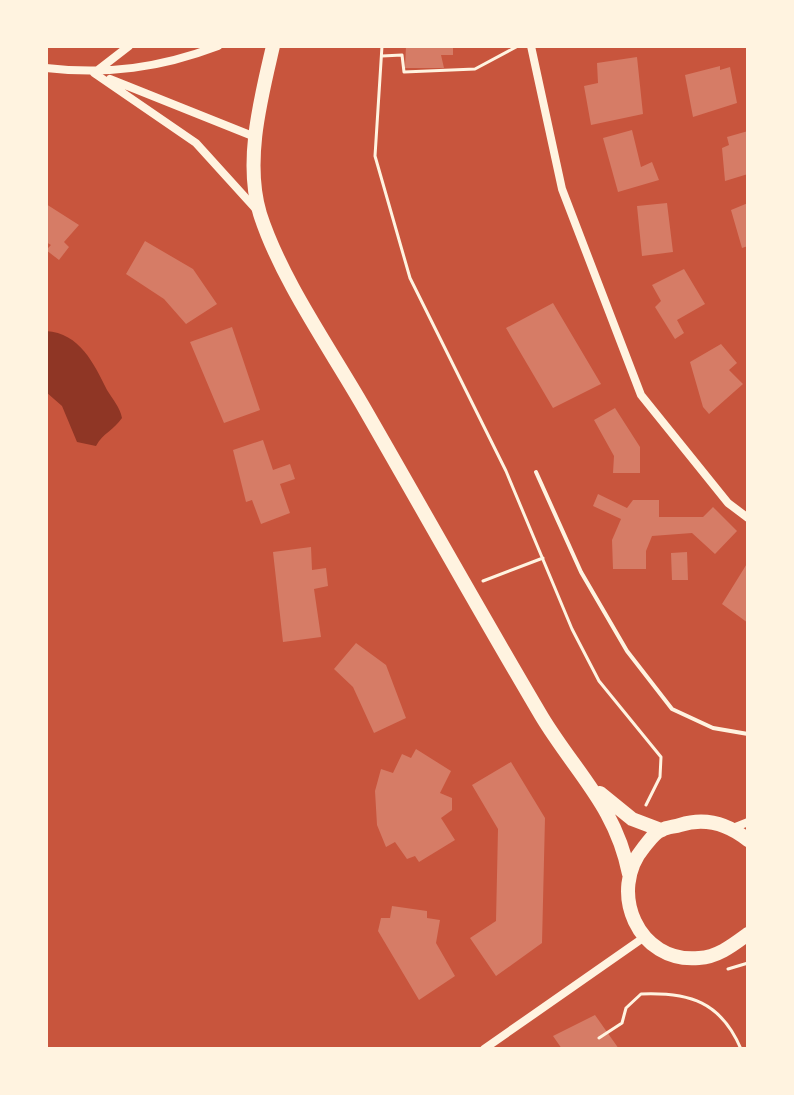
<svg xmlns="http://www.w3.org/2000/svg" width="794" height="1095" font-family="Arial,sans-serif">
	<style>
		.water { fill: #8f3625 }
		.building { fill: #d67c66 }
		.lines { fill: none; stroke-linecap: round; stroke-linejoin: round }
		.path { stroke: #fff3e0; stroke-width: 3 }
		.service { stroke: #fff3e0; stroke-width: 4 }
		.minor { stroke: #fff3e0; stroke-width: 8 }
		.primary { stroke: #fff3e0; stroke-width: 14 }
	</style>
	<rect width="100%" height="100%" fill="#c8553d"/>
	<path class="water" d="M46,331C80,333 94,364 107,390C113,400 120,407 122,418C114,430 103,433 96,446L77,442L62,406L46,392Z"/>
	<path class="building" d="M406,46H453V55H441L444,68H405Z
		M637,57L643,114L591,125L584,86L598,83L597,63Z
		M720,66V70L730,67L737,103L693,117L685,75Z
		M632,130L641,167L652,162L659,180L618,192L603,138Z
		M748,131V174L725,181L722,148L729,145L727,137Z
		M667,203L673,252L642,256L637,206Z
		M748,203V246L742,248L731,210Z
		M46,204L79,225L64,242L69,247L59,260L46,250L51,245L46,242Z
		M145,241L193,269L217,304L186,324L164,299L126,274Z
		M684,269L705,304L677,320L684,333L675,339L655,307L661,301L652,285Z
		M553,303L601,384L553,408L506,328Z
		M232,327L260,410L224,423L190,342Z
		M721,344L737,363L729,370L743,384L709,414L703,407L690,362Z
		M615,408L640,447V473H613L614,456L594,420Z
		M263,440L273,470L290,464L295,479L280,484L290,513L261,524L252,500L246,502L233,450Z
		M598,494L627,508L633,500H659V517H703L713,507L737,531L715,554L692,533L652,536L646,551V569H613L612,540L621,519L593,506Z
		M311,547L312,570L326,568L328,586L314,589L321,637L283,642L273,552Z
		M687,552L688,580H672L671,553Z
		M748,562V623L722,604Z
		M356,643L386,665L406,718L374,733L353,687L334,669Z
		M416,749L451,771L440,793L452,798V810L441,818L455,840L419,862L415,856L407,859L395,842L386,847L377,825L375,791L381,769L393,773L402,754L411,758Z
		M511,762L545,818L542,943L496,976L470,938L496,921L498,829L472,785Z
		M392,906L427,911V918L440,920L436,943L455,976L419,1000L378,931L381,918H390Z
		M595,1015L619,1049H562L553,1036Z"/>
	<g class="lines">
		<path class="path" d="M382,46L375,156L410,278L506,471L572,629L599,681L661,757L660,777L646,805
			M382,56L402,55L404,72L475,69L518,46
			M483,581L543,558
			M728,969L748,963
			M599,1038L622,1023L626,1008L641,994C690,992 721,1002 741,1049"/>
		<path class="service" d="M536,472L581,572L627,651L672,709L713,728L748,734"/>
		<path class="minor" d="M531,46L562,189L641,395L728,503L748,518
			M46,68C107,75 160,68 218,46
			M98,70L129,46
			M94,73L196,143L255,208
			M110,79L255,137
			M733,828L748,822
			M484,1049L643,938"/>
		<path class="primary" d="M273,46C261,98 244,161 260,214C281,279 329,347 363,406C423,510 481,614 542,717C576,773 616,807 629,874
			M600,793L632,819L661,830
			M748,840C728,824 705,817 680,825C674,827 667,827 662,830C655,832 649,841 644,847C607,891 638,964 699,958C718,957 733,945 748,934"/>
	</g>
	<rect width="794" height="1095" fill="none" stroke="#fff3e0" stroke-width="96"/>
</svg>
